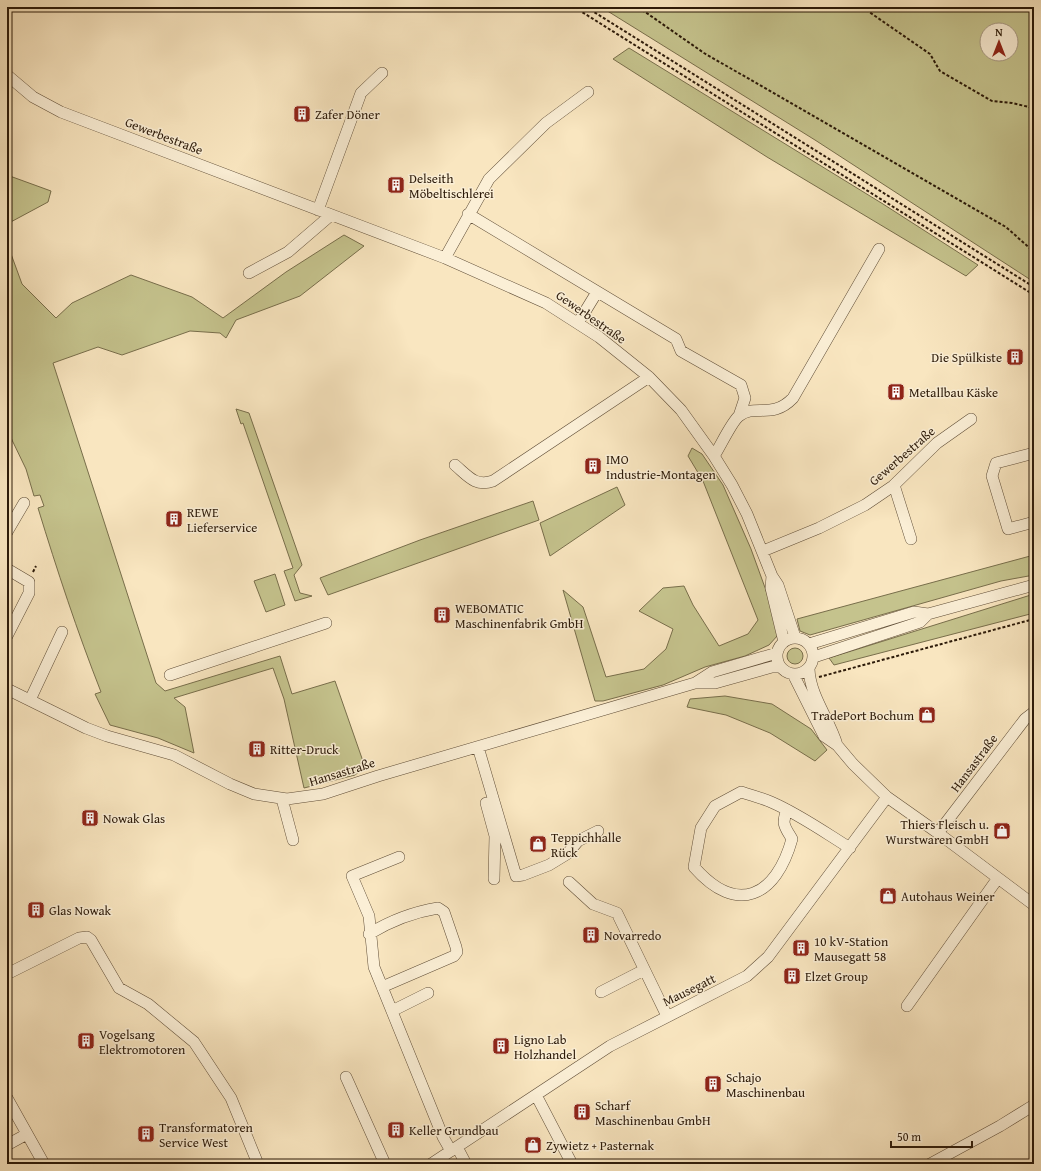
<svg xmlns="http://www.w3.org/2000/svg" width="1041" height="1171" font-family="'Gentium Book Plus',serif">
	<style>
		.green { fill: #c5c38d; stroke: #786e4b; fill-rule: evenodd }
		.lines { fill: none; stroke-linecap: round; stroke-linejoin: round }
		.minor-casing { stroke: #5f4d37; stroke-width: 12 }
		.path { stroke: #2c1a09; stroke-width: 2; stroke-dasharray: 3 2; stroke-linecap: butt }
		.minor { stroke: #fbefd6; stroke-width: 11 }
		.labels { text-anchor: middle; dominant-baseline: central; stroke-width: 3; stroke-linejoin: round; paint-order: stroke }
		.poi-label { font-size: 13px; fill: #2c1a09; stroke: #fbefd6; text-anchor: start }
		.street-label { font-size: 13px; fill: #2c1a09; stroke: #fbefd6 }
	</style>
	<rect width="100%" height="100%" fill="#f9e6c0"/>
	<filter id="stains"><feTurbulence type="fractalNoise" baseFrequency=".005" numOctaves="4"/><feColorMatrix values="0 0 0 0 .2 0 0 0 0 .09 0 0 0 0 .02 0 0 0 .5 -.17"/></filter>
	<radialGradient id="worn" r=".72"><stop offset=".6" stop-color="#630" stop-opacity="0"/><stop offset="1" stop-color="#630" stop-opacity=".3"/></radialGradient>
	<path class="green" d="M601,7H1034V282L815,140ZM987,30H1011V54H987Z
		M629,48L883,204L978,265L966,276L767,157L613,59Z
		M7,175L51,191L48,202L7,224Z
		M344,235L364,246L300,296L236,320L226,338L220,333L190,331L122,355L98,347L53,363L156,683L165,691L280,656L292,694L335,681L365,767L355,775L304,788L284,699L273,668L174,698L185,707L194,753L158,738L110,725L95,694L101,692C77,631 57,570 38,508L44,506L40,495L34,496L26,469L12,440L7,425V243L22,284L56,318L72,303L131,275L192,297L223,318L286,272Z
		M236,409L249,413L302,565L294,575L300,593L312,596L295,601L284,571L293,568L243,423L241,424Z
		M692,448L702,454L723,485L751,549L772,607L778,635L769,645L745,656L705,667L663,685L603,701H595L563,590L583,607L606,677L644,669L666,649L673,629L639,611L663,588L684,586L693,605L719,646L748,634L758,620L703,481L688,456Z
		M617,487L625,505L550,556L540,523Z
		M533,501L539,520L328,595L320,578L420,540Z
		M1034,555V575L1001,581L810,635L800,631L797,619Z
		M275,574L285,605L266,612L254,581Z
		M1034,594V613L834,665L829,658Z
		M787 656a8 8 0 1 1 16 0a8 8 0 1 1-16 0Z
		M725,696L772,704L811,729L827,750L815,761L770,733L726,715L687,707L690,699Z"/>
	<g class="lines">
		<defs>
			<path id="minor" d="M7,75L33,97L61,112L445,258L546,303L599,337L649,377L681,410L714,456L732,485L747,514L772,576L778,585L795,637
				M318,210L361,93L382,73
				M468,214L676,339L681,351L741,385L745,398L739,416
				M445,258L489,179L546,123L588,92
				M249,273L288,252L331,215
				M578,323L597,292
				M1034,453L996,463L992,476L1008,529L1034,522
				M714,456C720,447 732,421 739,416C755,403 772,420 793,398L879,249
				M455,465C468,476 475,487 493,481L649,377
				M894,485L911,539
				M7,532L24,503
				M763,551L819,528L865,505L893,486L937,443L971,419
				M7,569L29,582V593L7,636
				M772,576L771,588L784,642
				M777 656a18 18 0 1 1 36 0a18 18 0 1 1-36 0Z
				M809,644L914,612L928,614L1034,585
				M814,657L920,622L928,614
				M809,669C810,696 830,720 837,745
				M793,674L824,736L837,745L853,764L887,797L938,833L1025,719L1034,712
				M170,675L326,623
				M695,683L712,672L777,653
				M7,689L86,728L107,736L174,755L230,784L254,794L287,799L323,794L378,776L695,683H715L772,667H780
				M30,700L62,632
				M478,747L516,876L523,875L549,865L567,854L578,841L598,831
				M282,799L293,840
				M486,803L495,836L494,879
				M787,810C781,824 785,827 792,839C776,897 737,916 694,867L701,828L715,806L741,792C751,795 762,798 771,802C799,814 824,832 850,848
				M938,833L1034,905
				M399,857L352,876L369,916L374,967L443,1137L451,1151
				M569,882L593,904L617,913L667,1016
				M369,934C390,921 414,912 438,908L444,912L456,947L457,952L454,956L382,987
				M7,974L79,938L87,937L91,940L119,988L148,1004L194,1042L231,1098L258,1164
				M601,992L644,970
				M907,1006L998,878
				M392,1011L428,993
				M346,1077L385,1164
				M536,1095L572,1164
				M7,1098L44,1164
				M7,1145L27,1134
				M457,1147L466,1164
				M431,1164L610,1046L747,976L768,957L887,797
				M930,1164L1000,1126L1034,1105"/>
		</defs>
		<use href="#minor" class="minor-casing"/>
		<path class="path" d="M574,7L1034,295
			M586,7L1034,287
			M638,7L704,53L1006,227L1034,252
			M862,7L930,54L940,71L992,101L1012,103L1029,107L1034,111
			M33,572L36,566
			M819,677L1034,619"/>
		<use href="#minor" class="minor"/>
	</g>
	<defs>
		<symbol id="building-square" viewBox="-11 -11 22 22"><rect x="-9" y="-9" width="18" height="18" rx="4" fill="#8f2418" stroke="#fbefd6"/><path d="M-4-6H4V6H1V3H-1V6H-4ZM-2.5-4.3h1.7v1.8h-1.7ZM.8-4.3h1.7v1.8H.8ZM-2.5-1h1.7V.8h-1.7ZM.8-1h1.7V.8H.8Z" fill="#fff"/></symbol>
		<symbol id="shop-square" viewBox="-11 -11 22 22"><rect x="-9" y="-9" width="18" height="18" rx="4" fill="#8f2418" stroke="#fbefd6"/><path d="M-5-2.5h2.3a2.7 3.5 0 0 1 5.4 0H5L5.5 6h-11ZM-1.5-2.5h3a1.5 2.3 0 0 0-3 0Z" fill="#fff"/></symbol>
	</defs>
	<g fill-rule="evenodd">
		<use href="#building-square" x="292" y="104" width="20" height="20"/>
		<use href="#building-square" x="386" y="175" width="20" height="20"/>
		<use href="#building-square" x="1005" y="347" width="20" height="20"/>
		<use href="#building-square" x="886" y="382" width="20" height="20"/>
		<use href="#building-square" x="583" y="456" width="20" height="20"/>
		<use href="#building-square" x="164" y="509" width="20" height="20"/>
		<use href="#building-square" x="432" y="605" width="20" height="20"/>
		<use href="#shop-square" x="917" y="705" width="20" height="20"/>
		<use href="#building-square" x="247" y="739" width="20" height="20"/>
		<use href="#building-square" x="80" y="808" width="20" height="20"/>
		<use href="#shop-square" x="992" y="821" width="20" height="20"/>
		<use href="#shop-square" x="528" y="834" width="20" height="20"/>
		<use href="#shop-square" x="878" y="886" width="20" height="20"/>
		<use href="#building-square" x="26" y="900" width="20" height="20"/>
		<use href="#building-square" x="581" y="925" width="20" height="20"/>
		<use href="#building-square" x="791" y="938" width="20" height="20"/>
		<use href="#building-square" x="782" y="966" width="20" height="20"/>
		<use href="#building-square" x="76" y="1031" width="20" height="20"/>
		<use href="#building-square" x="491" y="1036" width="20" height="20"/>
		<use href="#building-square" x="703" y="1074" width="20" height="20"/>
		<use href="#building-square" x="572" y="1102" width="20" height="20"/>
		<use href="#building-square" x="386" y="1120" width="20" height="20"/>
		<use href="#building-square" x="136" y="1124" width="20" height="20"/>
		<use href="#shop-square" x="523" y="1135" width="20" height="20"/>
	</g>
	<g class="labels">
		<g class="poi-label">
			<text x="315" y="114">Zafer Döner</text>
			<text x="409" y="178">Delseith<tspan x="409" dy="15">Möbeltischlerei</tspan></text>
			<text x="1002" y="357" text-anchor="end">Die Spülkiste</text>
			<text x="909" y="392">Metallbau Käske</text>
			<text x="606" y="459">IMO<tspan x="606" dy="15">Industrie-Montagen</tspan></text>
			<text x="187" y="512">REWE<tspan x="187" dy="15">Lieferservice</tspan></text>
			<text x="455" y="608">WEBOMATIC<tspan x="455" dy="15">Maschinenfabrik GmbH</tspan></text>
			<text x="914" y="715" text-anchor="end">TradePort Bochum</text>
			<text x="270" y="749">Ritter-Druck</text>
			<text x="103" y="818">Nowak Glas</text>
			<text x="989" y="824" text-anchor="end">Thiers Fleisch u.<tspan x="989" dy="15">Wurstwaren GmbH</tspan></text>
			<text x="551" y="837">Teppichhalle<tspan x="551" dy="15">Rück</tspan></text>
			<text x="901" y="896">Autohaus Weiner</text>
			<text x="49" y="910">Glas Nowak</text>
			<text x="604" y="935">Novarredo</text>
			<text x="814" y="941">10 kV-Station<tspan x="814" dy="15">Mausegatt 58</tspan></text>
			<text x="805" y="976">Elzet Group</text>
			<text x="99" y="1034">Vogelsang<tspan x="99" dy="15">Elektromotoren</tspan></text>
			<text x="514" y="1039">Ligno Lab<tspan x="514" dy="15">Holzhandel</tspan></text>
			<text x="726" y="1077">Schajo<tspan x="726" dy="15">Maschinenbau</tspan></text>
			<text x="595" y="1105">Scharf<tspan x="595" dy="15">Maschinenbau GmbH</tspan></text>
			<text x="159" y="1127">Transformatoren<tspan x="159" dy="15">Service West</tspan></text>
			<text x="409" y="1130">Keller Grundbau</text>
			<text x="546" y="1145">Zywietz + Pasternak</text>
		</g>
		<g class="street-label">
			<text transform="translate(164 136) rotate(21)">Gewerbestraße</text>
			<text transform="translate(591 317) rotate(35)">Gewerbestraße</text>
			<text transform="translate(902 456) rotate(-41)">Gewerbestraße</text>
			<text transform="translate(974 763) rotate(-53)">Hansastraße</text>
			<text transform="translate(342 772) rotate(-17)">Hansastraße</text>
			<text transform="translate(689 990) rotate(-26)">Mausegatt</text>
		</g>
	</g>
	<rect width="1041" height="1171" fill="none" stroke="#f9e6c0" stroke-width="24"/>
	<rect x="8" y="8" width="1025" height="1155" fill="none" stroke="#2c1a09" stroke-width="2"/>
	<rect x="12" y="12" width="1017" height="1147" fill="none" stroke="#2c1a09"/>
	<g transform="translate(999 42)"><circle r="19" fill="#fbefd6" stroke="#a89a84"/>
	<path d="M0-3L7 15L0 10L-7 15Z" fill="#8f2418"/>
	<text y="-6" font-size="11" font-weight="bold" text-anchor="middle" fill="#2c1a09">N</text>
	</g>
	<path d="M891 1141v6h81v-6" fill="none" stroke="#2c1a09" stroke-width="2"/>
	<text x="897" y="1141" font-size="12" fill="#2c1a09" stroke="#fbefd6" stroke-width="3" paint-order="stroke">50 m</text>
	<rect width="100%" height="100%" filter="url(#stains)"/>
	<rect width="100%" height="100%" fill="url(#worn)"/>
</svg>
